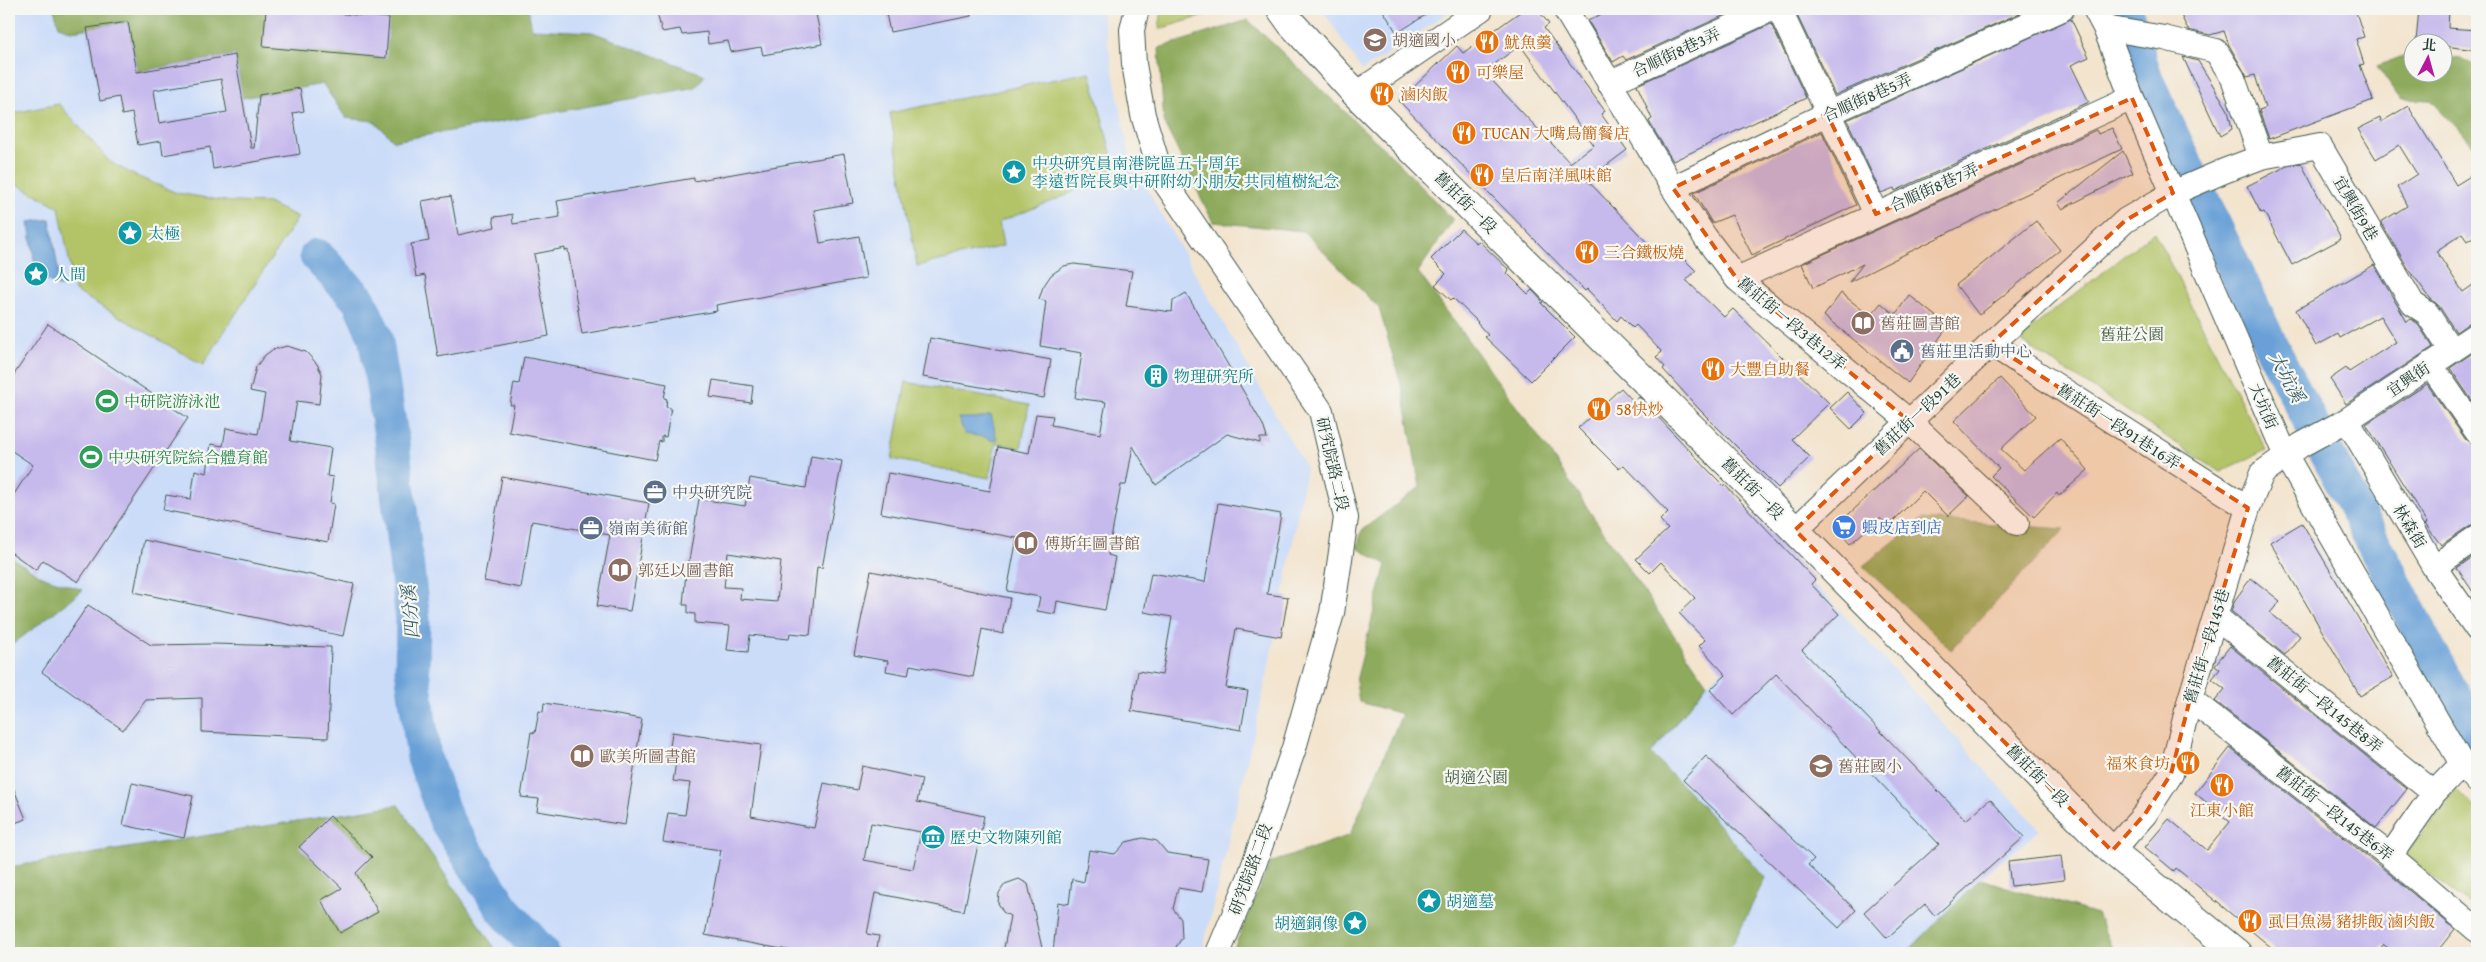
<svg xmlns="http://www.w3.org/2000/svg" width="2486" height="962" font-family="'Gentium Book Plus','Noto Serif TC',serif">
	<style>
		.built { fill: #cbdcf9 }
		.green { fill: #b3c467; stroke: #69804e }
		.forest { fill: #8eaa5c; stroke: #567448 }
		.water { fill: #69a0d7; stroke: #446e86 }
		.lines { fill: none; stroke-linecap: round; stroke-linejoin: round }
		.river { stroke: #69a0d7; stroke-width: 35 }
		.building { fill: #c6b9ec; fill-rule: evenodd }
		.minor-casing { stroke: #3f564b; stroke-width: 26 }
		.major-casing { stroke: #3f564b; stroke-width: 30 }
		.minor { stroke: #fff; stroke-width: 24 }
		.major { stroke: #fff; stroke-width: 28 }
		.marked { fill: #de580e; fill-opacity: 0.2; stroke: #de580e; stroke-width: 4; stroke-dasharray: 10 6; stroke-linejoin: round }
		.labels { text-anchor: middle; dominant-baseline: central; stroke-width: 4.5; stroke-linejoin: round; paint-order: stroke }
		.education-label { font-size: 16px; fill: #785e54; stroke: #f6f6f2; text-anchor: start }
		.food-label { font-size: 16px; fill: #c56008; stroke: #f6f6f2; text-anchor: start }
		.street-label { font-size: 16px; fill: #1f3d34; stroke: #f6f6f2 }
		.culture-label { font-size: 16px; fill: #0d838f; stroke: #f6f6f2; text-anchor: start }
		.park-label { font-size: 16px; fill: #445f41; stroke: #f6f6f2 }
		.service-label { font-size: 16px; fill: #4e5e75; stroke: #f6f6f2; text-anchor: start }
		.leisure-label { font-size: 16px; fill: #27864d; stroke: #f6f6f2; text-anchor: start }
		.shop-label { font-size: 16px; fill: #366cbe; stroke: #f6f6f2; text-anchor: start }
		.water-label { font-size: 18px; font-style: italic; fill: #355b65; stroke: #f6f6f2 }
	</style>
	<rect width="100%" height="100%" fill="#f6f6f2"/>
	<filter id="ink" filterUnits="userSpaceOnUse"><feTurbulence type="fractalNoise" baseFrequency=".02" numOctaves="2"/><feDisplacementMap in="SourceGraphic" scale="10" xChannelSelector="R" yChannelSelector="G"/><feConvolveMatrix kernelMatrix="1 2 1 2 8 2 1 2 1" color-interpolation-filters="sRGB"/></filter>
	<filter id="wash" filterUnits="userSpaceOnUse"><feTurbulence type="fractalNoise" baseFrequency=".0096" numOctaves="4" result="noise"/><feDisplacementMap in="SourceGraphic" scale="20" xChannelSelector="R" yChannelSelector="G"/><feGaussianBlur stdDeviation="1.12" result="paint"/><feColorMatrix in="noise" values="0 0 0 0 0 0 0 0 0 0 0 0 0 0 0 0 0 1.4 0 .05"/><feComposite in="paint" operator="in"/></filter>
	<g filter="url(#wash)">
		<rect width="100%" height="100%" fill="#f3e4ce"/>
		<path class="built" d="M9,9H1101L1130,159L1306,468L1281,607L1261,703L1202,953H498L397,805L9,867Z
			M1322,9H1454L1362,71Z
			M1817,586L2040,830L1980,879L1906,953H1721L1734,942L1695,798L1650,754L1707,684Z"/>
		<path class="green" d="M1162,9H1227L1159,29Z
			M1090,72L1115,168L1067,195L999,222L1003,246L917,266L890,113Z
			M59,104L110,162L136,176L177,193L231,202L268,203L298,217L203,365L75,291L59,207L9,180V114Z
			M2154,232L2266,450L2220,472L2018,339Z
			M906,382L1029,405L1021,448L996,443L989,478L892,459Z
			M2456,789L2477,809V909L2404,857Z"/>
		<path class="forest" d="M54,9H528L532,29L592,32L705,75L696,87L394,141L374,121L346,118L323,84L242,98L235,55L137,72L128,22L71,31L59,26Z
			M1248,20L1399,163L1453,220L1418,272L1546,447L1707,684L1651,754L1695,798L1765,878L1734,942L1721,953H1232L1270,863L1350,835L1402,714L1359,702L1356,681L1386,564L1357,548L1362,530L1420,487L1403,391L1379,308L1303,231L1213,222L1164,123L1159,48Z
			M2411,53L2413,54L2414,72H2444V57L2461,59L2477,67V149L2431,100L2400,99L2377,66Z
			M1922,519L2065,529L1951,650L1863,566Z
			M9,556L41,576L83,590L9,647Z
			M398,805L498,953H9V867Z
			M1980,879L2097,914L2114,953H1906Z"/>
		<path class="water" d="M50,219L61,288L36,274L29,222Z
			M991,415L997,440L993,441L984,437L965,434L958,418H981Z"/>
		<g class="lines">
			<path class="river" d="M2125,9L2145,78L2270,344L2467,723L2477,732
				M317,256L359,300L375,336L392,442L413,620L412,669L424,758L446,820L502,908L542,953"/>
		</g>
		<g id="blocks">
			<path class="building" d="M266,9H291L389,18L386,58L263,47Z
				M656,9H815L822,44L763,55L761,47L731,52L728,41L708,44L707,32L682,35L680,29L662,32Z
				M885,9H970L971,16L890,32Z
				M1382,9H1435L1397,33Z
				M1524,9H1537L1549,24L1544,28L1605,111L1601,114L1627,150L1587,180L1661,257L1672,247L1696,271L1686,280L1724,317L1733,309L1829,403L1792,439L1810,457L1778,488L1698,408L1663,369L1665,367L1656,357L1662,352L1636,325L1633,328L1621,316L1617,321L1587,289L1585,291L1399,101L1457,46L1463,53ZM1520,45L1594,145L1570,163L1484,72Z
				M1611,9H1738L1626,60L1623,56L1613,62L1588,21Z
				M1794,9H2029L1835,95Z
				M2178,9H2355L2364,37L2356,39L2364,64L2360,65L2373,100L2269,139L2259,110L2265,108L2255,75L2247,77L2229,45L2224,31L2210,35L2188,30Z
				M2419,9H2449L2448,28L2477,30V50L2444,46V42H2416Z
				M2071,19L2089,57L2071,65L2089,102L1895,191L1894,188L1881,193L1847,120Z
				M128,22L137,72L235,55L251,148H254L259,95L300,88L304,111L293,113L300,154L213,169L210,147L163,155L161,141L138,145L132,113L122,115L119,97L100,101L87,28ZM221,79L227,112L159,123L154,90Z
				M1771,24L1806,98L1673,161L1652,127L1649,121L1652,119L1637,85Z
				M2183,57L2198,61L2228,110L2232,129L2220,136Z
				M2408,106L2456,185L2477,172V234L2467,241L2462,234L2436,251L2463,292L2477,282V320L2469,323L2456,332L2439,306L2430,298L2408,268L2381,222L2407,206L2397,187L2417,174L2399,145L2376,159L2358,129L2380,118L2381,122Z
				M2112,128L2122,149L2016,199L1849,282L1863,264L1813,288L1802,264L2096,130L2098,134Z
				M1822,132L1856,205L1752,255L1732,215L1712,223L1694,193Z
				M2123,151L2133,173L2062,209L2058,203Z
				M844,154L853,203L814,210L820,243L859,236L866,278L716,305L717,311L582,334L568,250L565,251V248L534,254L549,336L438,357L425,275L416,277L411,244L429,241L422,201L451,196L458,235L495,227L493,217L503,216L512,214L513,224L560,217L557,201L694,178V181Z
				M2301,163L2341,239L2292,265L2264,212L2261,213L2247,186L2287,166Z
				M2036,221L2060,250L1979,315L1956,285Z
				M1461,229L1476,243L1479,241L1509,270L1507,273L1528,294L1532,290L1543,302L1541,303L1575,337L1531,381L1485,337L1488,335L1477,323L1478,322L1453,298L1451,300L1435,285L1446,274L1431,259Z
				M1074,264L1132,271L1126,306L1172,312L1173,301L1186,293L1263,425L1267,438H1260V443L1227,434L1156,485L1133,446L1126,485H1121L1108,555L1115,557L1105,610L1057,601L1055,614L1037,611L1040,597L1007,591L1017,538L881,513L888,473L990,491L998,447L1029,453L1036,414L1053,416L1051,425L1100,434L1106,402L1075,398L1082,353L1040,346L1046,301L1039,299L1043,287L1051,275L1064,266Z
				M2374,265L2407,322L2411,319L2417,323L2433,347L2346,404L2330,379L2346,368L2349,372L2396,342L2380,316L2340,338L2338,334L2316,346L2296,310Z
				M1841,293L1870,316L1881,303L1895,315L1909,295L1948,326L1908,383L1824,316Z
				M48,324L188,418L78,582L43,560L36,570L9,551V502L33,465L9,449V382Z
				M930,338L1051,360L1044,398L923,377Z
				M287,346L306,352L317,364L322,374L319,404L297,401L290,441L331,448L327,476L333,477L330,503L334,504L328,542L163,510L166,495L191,499L195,470L207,473L211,444L223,446L226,428L258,434L265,394L250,391L256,367L264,356L272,350Z
				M2477,350V408L2450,368Z
				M524,357L667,384L664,398L667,399L666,407L671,408L666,437L662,436V442L659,441L655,460L509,432L514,405H510L514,383L519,384Z
				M2000,378L2036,416L2001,449L2024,470L2060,438L2088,470L2059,496L2057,493L2034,517L1991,476L1999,468L1954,421Z
				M713,380L753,386L751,403L710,397Z
				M2427,384L2466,440L2477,446V523L2469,526L2441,545L2425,524L2427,523L2366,424Z
				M1621,388L1634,402L1639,397L1710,472L1724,486L1725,485L1815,580L1811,584L1839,614L1802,650L1966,820L1990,799L2024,837L1935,916L1925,904L1887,938L1864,912L1939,844L1776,674L1733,715L1710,690L1726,675L1699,646L1705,640L1679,613L1695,598L1661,562L1650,573L1636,559L1668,529L1660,520L1668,512L1624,465L1619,469L1578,428Z
				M1847,392L1867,413L1851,429L1830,408Z
				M1919,449L1969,496L1948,516L1923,491L1888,526L1880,518L1850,544L1835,527Z
				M811,456L842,461L822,568L817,567L810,635L790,633L789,639L750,635L748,652L727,650L730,626L695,623V614L688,613V605H683L687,561H689L699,499L745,506L750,478L806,488ZM728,553L781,561L777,602L740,599L741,588L724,587Z
				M502,477L649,503L630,611L597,606L610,535L532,521L521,588L484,581Z
				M1218,503L1281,514L1267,594L1288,597L1281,637L1236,629L1226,688L1248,691L1241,730L1131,711L1138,671L1162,675L1172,617L1144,612L1151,573L1205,582Z
				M2302,523L2393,677L2360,696L2270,542Z
				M144,540L354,584L343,636L134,592Z
				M2477,554V598L2457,568Z
				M871,571L1010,598L1003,634L982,629L973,677L910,665L908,675L886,671L888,661L854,655Z
				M2251,578L2280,601L2270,613L2300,636L2285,655L2231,611L2235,600Z
				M88,605L151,645L211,644L331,647L328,738L202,732V698L146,700L123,730L42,672Z
				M2230,646L2407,789L2376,828L2215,701L2225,689L2212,679L2220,669L2215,665Z
				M544,703L642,719L625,825L537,811L539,799L521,797L531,732L535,733L539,711L543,712Z
				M672,732L761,745L751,816L814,828L824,783L857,790L862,766L922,779L917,802L984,816L964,911L875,893L867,934L879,936L876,953H804L705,935L721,850L663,842L668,813L685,815L690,783L673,781L676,762L668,761ZM871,823L921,832L913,869L864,860Z
				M2230,748L2386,871L2455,929L2436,953H2395L2384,945L2377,953H2278L2176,868L2174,871L2145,847L2169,819L2207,850L2230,822L2195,793Z
				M1706,756L1814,859L1808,865L1856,910L1839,928L1683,780Z
				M9,777L26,819L9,825Z
				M132,783L193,796L184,838L123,825Z
				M330,816L372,857L356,873L378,912L340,933L321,900L342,888L299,847Z
				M1143,838L1157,841L1167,853L1208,859L1202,892L1178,888L1173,909L1181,919L1182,938L1174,950L1163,953H1053L1058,902L1069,904L1072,879L1084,882L1089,850L1115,854L1126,842Z
				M2061,856L2064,880L2011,886L2008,862Z
				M1019,879L1028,884L1043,953H1003L1010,916L1003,912L998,903L999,893L1005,884Z"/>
		</g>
	</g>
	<g filter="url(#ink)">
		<use href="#blocks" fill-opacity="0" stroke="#3f564b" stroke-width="1"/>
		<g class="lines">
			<defs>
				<path id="minor" d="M1137,9L1132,30L1134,64L1143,115L1162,178L1321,411L1346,518L1332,613L1294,748L1249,879L1218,953
					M1565,9L1673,188L1705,237L1737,279L1909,421L2017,523
					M1779,9L1876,214
					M2095,9L2105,28L2132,98L2286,456L2462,764L2477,781
					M2105,28L2164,38L2216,51L2233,78L2261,157
					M1609,83L1771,9
					M1356,94L1481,9
					M1673,188L1827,114L2062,9
					M1737,279L2132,98
					M1991,344L2248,508
					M2430,364L2477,432
					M2347,420L2434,567L2477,629
					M1795,530L1991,344L2126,220L2173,193L2224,171L2261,157L2320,146L2413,304L2427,313L2451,350
					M2434,567L2477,537
					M2215,616L2434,793
					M2190,699L2390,856L2477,930
					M2112,851L2145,814L2171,774L2190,699L2248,508L2262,473L2301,445L2347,420L2477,334
					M2390,856L2434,793L2462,764"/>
				<path id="major" d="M1281,9L1291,23L1356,94L1795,530L2112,851L2237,953"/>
			</defs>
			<use href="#minor" class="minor-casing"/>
			<use href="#major" class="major-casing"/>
			<use href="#minor" class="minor"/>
			<use href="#major" class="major"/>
		</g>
	</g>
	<path class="marked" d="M2132,98L2173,193L2126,220L1991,344L2248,508L2190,699L2171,774L2145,814L2112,851L1795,530L1909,421L1737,279L1673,188L1827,114L1876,214Z"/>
	<defs>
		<symbol id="school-disc" viewBox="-11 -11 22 22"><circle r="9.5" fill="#8d6e63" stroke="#f6f6f2"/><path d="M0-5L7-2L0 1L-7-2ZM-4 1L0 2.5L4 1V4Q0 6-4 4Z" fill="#fff"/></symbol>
		<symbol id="restaurant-disc" viewBox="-11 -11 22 22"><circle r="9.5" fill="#e8710a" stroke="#f6f6f2"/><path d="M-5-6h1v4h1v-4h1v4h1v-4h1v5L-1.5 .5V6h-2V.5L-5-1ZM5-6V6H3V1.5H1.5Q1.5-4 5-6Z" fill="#fff"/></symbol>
		<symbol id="sight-disc" viewBox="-11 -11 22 22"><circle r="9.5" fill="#0f9aa8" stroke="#f6f6f2"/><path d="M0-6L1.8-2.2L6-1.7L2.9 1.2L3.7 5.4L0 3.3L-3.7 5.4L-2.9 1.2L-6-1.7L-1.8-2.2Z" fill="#fff"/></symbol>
		<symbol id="library-disc" viewBox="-11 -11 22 22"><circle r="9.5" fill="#8d6e63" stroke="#f6f6f2"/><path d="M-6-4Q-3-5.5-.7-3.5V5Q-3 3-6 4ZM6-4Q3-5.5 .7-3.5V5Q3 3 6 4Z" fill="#fff"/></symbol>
		<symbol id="civic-disc" viewBox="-11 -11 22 22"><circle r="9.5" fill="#5c6f8a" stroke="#f6f6f2"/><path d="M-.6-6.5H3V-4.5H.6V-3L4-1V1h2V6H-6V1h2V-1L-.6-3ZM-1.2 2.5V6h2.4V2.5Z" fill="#fff"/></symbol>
		<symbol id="building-disc" viewBox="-11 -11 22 22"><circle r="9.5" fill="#0f9aa8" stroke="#f6f6f2"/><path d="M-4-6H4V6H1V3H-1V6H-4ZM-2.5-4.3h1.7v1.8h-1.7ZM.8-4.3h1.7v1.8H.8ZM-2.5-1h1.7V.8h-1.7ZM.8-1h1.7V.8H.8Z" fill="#fff"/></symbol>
		<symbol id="stadium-disc" viewBox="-11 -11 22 22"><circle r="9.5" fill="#2e9e5b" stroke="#f6f6f2"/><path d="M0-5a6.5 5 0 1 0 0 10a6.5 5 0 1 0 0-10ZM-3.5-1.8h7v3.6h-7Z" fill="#fff"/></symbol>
		<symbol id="office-disc" viewBox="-11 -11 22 22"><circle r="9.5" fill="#5c6f8a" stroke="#f6f6f2"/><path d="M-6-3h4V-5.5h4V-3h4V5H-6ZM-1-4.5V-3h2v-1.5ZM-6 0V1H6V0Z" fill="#fff"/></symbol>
		<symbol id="supermarket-disc" viewBox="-11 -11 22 22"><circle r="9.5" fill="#3f7fe0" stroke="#f6f6f2"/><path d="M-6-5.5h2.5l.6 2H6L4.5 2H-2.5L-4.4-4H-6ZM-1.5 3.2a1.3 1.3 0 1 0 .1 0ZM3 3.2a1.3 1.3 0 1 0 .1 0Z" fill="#fff"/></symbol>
		<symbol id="museum-disc" viewBox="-11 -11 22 22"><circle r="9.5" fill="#0f9aa8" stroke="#f6f6f2"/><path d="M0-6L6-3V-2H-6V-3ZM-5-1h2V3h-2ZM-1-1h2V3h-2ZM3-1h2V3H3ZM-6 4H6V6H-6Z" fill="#fff"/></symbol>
	</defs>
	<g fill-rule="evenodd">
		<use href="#school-disc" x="1361" y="26" width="28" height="28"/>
		<use href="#restaurant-disc" x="1473" y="28" width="28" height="28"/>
		<use href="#restaurant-disc" x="1444" y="58" width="28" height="28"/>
		<use href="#restaurant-disc" x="1368" y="80" width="28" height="28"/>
		<use href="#restaurant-disc" x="1450" y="119" width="28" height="28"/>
		<use href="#sight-disc" x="1000" y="158" width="28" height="28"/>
		<use href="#restaurant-disc" x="1468" y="161" width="28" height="28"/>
		<use href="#sight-disc" x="116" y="219" width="28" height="28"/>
		<use href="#restaurant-disc" x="1573" y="238" width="28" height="28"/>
		<use href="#sight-disc" x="22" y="260" width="28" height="28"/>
		<use href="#library-disc" x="1849" y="309" width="28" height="28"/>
		<use href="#civic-disc" x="1888" y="337" width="28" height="28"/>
		<use href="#restaurant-disc" x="1699" y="355" width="28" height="28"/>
		<use href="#building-disc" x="1142" y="362" width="28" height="28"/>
		<use href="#stadium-disc" x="93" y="387" width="28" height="28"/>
		<use href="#restaurant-disc" x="1585" y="395" width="28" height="28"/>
		<use href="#stadium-disc" x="77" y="443" width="28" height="28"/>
		<use href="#office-disc" x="641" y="478" width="28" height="28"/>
		<use href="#supermarket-disc" x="1830" y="513" width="28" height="28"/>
		<use href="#office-disc" x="577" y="514" width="28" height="28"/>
		<use href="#library-disc" x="1012" y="529" width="28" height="28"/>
		<use href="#library-disc" x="606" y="556" width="28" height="28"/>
		<use href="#library-disc" x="568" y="742" width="28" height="28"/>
		<use href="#restaurant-disc" x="2174" y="749" width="28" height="28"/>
		<use href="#school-disc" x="1807" y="752" width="28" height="28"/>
		<use href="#restaurant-disc" x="2208" y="771" width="28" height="28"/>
		<use href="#museum-disc" x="919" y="823" width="28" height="28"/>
		<use href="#sight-disc" x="1415" y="887" width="28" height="28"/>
		<use href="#restaurant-disc" x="2236" y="907" width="28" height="28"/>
		<use href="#sight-disc" x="1341" y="909" width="28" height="28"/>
	</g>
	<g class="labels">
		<g class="education-label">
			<text x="1392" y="40">胡適國小</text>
			<text x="1880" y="323">舊莊圖書館</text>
			<text x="1044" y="543">傅斯年圖書館</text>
			<text x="638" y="570">郭廷以圖書館</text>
			<text x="600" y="756">歐美所圖書館</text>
			<text x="1838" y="766">舊莊國小</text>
		</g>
		<g class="food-label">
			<text x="1504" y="42">魷魚羹</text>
			<text x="1476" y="72">可樂屋</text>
			<text x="1400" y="94">滷肉飯</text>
			<text x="1482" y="133">TUCAN 大嘴鳥簡餐店</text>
			<text x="1500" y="175">皇后南洋風味館</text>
			<text x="1604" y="252">三合鐵板燒</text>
			<text x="1730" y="369">大豐自助餐</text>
			<text x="1616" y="409">58快炒</text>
			<text x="2170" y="763" text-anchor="end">福來食坊</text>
			<text x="2222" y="810" text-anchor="middle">江東小館</text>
			<text x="2268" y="921">虱目魚湯 豬排飯 滷肉飯</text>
		</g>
		<g class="street-label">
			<text transform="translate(1676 52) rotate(-25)">合順街8巷3弄</text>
			<text transform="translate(1867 97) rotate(-24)">合順街8巷5弄</text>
			<text transform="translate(1934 187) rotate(-24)">合順街8巷7弄</text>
			<text transform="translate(1466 202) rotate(45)">舊莊街一段</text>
			<text transform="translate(2356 208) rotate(60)">宜興街9巷</text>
			<text transform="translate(1792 323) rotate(40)">舊莊街一段3巷12弄</text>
			<text transform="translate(2408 379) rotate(-34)">宜興街</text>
			<text transform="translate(2264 406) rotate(67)">大坑街</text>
			<text transform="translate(1917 414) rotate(-43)">舊莊街一段91巷</text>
			<text transform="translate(2119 426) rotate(33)">舊莊街一段91巷16弄</text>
			<text transform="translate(1333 464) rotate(77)">研究院路二段</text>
			<text transform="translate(1753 488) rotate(45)">舊莊街一段</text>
			<text transform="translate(2410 526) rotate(59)">林森街</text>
			<text transform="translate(2206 646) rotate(-73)">舊莊街一段145巷</text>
			<text transform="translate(2325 704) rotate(39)">舊莊街一段145巷8弄</text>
			<text transform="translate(2038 775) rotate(45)">舊莊街一段</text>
			<text transform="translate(2335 813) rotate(38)">舊莊街一段145巷6弄</text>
			<text transform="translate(1250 869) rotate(-70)">研究院路二段</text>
		</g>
		<g class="culture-label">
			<text x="1032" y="163">中央研究員南港院區五十周年<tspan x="1032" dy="18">李遠哲院長與中研附幼小朋友 共同植樹紀念</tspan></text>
			<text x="148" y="233">太極</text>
			<text x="54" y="274">人間</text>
			<text x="1174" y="376">物理研究所</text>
			<text x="950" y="837">歷史文物陳列館</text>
			<text x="1446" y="901">胡適墓</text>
			<text x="1338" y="923" text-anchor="end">胡適銅像</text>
		</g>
		<g class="park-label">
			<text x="2132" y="334">舊莊公園</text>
			<text x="1476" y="777">胡適公園</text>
		</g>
		<g class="service-label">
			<text x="1920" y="351">舊莊里活動中心</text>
			<text x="672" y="492">中央研究院</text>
			<text x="608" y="528">嶺南美術館</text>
		</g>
		<g class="leisure-label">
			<text x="124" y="401">中研院游泳池</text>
			<text x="108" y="457">中央研究院綜合體育館</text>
		</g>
		<g class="shop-label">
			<text x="1862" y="527">蝦皮店到店</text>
		</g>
		<g class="water-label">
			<text transform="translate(2287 377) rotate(62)">大坑溪</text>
			<text transform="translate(410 612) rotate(-95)">四分溪</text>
		</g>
	</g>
	<rect width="2486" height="962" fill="none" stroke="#f6f6f2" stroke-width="30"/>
	<g transform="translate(2428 58) rotate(6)"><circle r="24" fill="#f6f6f2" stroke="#a0aca6"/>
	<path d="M0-4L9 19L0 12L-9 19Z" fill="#b5179e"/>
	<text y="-8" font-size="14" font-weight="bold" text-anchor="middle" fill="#1f3d34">北</text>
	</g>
</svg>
